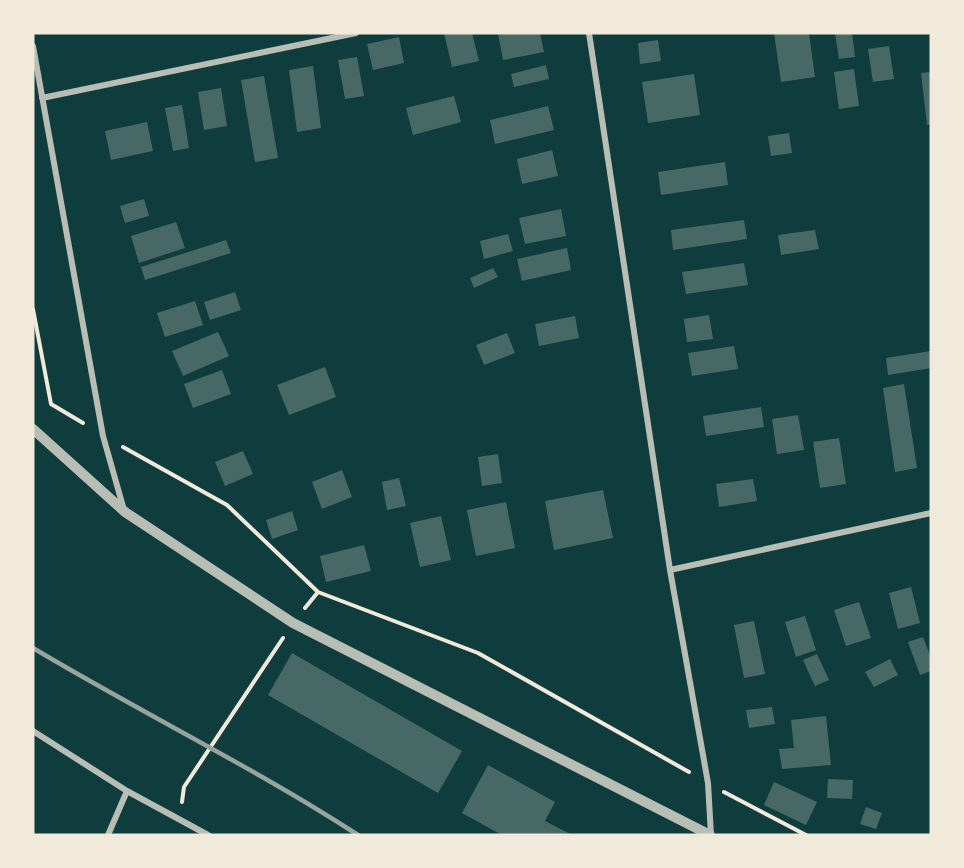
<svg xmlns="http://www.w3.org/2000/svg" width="964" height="868" font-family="Raleway,sans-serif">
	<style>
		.building { fill: #486865 }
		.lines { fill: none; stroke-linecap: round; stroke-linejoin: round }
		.path { stroke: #f1e9da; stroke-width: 4 }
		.minor { stroke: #b8beb3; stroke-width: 6 }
		.tertiary { stroke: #b8beb3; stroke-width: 10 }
		.rail { stroke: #97a49c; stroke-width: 4.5 }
	</style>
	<rect width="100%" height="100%" fill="#0f3d3e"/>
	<path class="building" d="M444,33H472L479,61L452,67Z
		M498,33H540L544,52L503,60Z
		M774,33H809L815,77L781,82Z
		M835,33H852L855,57L839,59Z
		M399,37L404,63L373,70L367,44Z
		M658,40L661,61L640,64L638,43Z
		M889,46L894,79L873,82L868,49Z
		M357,57L364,96L345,99L338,60Z
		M546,65L549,79L514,87L511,74Z
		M313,66L321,128L297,132L289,70Z
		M854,69L859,106L839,109L834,72Z
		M931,72V124L927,125L921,73Z
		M694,74L700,115L648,123L642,82Z
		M264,76L278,158L255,162L241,80Z
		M221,88L227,126L204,130L198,92Z
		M454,96L461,122L413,135L406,108Z
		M182,105L189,148L173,151L165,108Z
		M548,106L554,130L495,144L490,120Z
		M147,122L153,151L111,160L105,131Z
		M789,133L792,153L771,156L768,136Z
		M552,150L558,176L522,184L517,159Z
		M725,162L728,185L661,195L658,172Z
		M144,199L149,216L125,223L120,206Z
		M561,209L566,236L525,244L519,218Z
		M744,220L747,239L673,250L671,230Z
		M176,222L185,248L139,263L131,236Z
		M815,230L819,249L781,255L778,235Z
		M508,234L513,251L484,259L480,241Z
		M226,240L231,253L145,280L141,267Z
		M567,248L571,270L522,281L517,259Z
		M744,263L748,285L686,294L682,272Z
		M493,268L498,277L474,288L470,278Z
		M235,292L241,310L210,320L204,302Z
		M195,301L203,325L165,337L157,313Z
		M709,315L713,339L687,342L684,319Z
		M575,316L579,338L539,346L535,324Z
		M218,332L229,356L183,376L172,351Z
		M507,333L515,353L484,365L476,345Z
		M734,346L738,369L692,376L688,353Z
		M931,351V368L888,375L886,358Z
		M325,367L336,397L289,415L277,385Z
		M222,370L231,394L193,408L184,384Z
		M904,384L917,468L895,472L883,388Z
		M761,407L764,427L706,436L703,416Z
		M798,415L804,450L777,454L772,419Z
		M839,438L846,484L820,488L813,442Z
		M243,451L253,474L225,486L215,462Z
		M498,454L502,483L482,486L478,457Z
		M342,470L352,497L322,509L312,482Z
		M399,478L406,506L387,510L382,482Z
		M753,479L757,501L719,507L716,484Z
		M603,490L613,538L554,550L545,501Z
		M506,502L515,548L476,556L467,510Z
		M292,511L298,530L272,539L266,520Z
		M441,516L451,560L420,567L410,523Z
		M364,545L371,571L326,582L320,556Z
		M911,587L920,623L898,629L889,593Z
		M859,602L871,638L846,646L834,610Z
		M805,616L816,650L796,657L785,622Z
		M754,621L765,674L744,678L734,625Z
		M923,637L931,658V671L920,675L908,642Z
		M292,653L462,751L438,793L268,695Z
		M817,654L829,680L815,686L803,660Z
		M890,659L898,675L874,687L865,672Z
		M772,707L775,724L749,728L746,710Z
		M826,716L831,765L782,769L779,749L794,748L791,720Z
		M488,765L555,802L545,821L572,835H502L462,813Z
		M828,779L853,780L852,799L827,798Z
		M774,782L817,802L806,825L764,805Z
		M866,807L882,813L876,829L860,824Z"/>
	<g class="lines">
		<path class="path" d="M33,309L51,404L83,423
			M123,447L227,505L318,592L478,653L689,772
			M305,608L318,592
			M724,792L806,835
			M182,802L184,787L283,638"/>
		<path class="minor" d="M589,33L670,570L708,783L711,835
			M33,46L103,436L124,510
			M42,98L356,33
			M670,570L931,513
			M33,731L127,791L208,835
			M108,835L127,791"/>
		<path class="tertiary" d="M33,429L125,512L293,623L710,835"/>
		<path class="rail" d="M33,648C140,712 253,767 358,835"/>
	</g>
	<rect width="964" height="868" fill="none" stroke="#f1e9da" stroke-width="69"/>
</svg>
